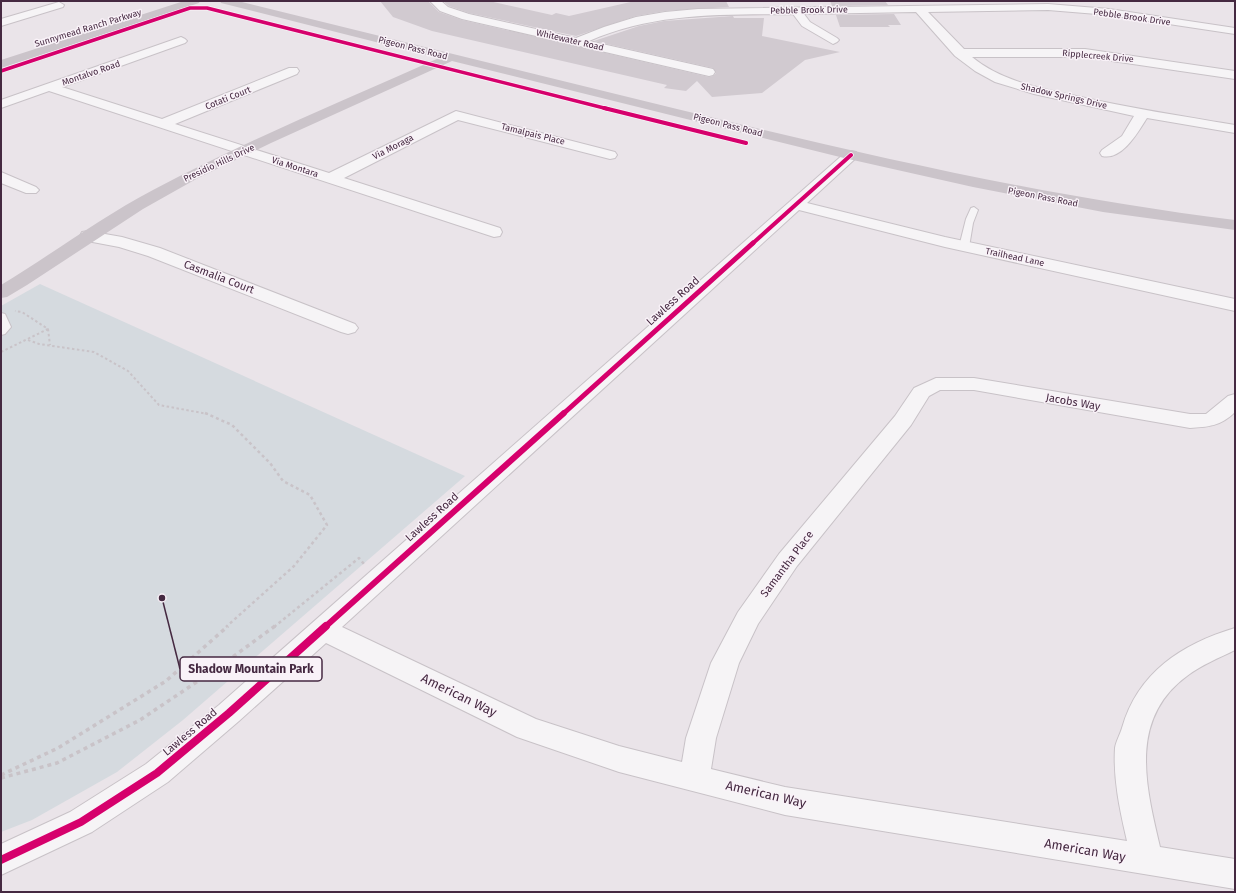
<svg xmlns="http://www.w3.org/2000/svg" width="1236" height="893" font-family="'Fira Sans',sans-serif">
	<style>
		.green { fill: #d5dadf }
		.building { fill: #d1cad0 }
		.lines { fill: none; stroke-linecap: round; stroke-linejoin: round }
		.lane-casing { stroke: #c8c2c7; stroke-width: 2 }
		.street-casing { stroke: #c8c2c7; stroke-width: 2 }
		.path-far2 { stroke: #c9c3c8; stroke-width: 2; stroke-dasharray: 2.5 2.5; stroke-linecap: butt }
		.path-far1 { stroke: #c9c3c8; stroke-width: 2.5; stroke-dasharray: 3 3; stroke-linecap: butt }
		.path { stroke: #c9c3c8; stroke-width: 3.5; stroke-dasharray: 4 4; stroke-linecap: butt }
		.lane { fill: #f6f4f6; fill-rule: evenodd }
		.street { fill: #f6f4f6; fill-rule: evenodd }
		.secondary { fill: #cbc4ca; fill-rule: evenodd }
		.cycleway-far4-casing { stroke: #f9f2f8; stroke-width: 5 }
		.cycleway-far3-casing { stroke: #f9f2f8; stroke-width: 5.5 }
		.cycleway-far2-casing { stroke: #f9f2f8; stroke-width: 7 }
		.cycleway-far1-casing { stroke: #f9f2f8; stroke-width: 9 }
		.cycleway-casing { stroke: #f9f2f8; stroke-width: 10 }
		.cycleway-far4 { stroke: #d6006c; stroke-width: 3.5 }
		.cycleway-far3 { stroke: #d6006c; stroke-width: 4 }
		.cycleway-far2 { stroke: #d6006c; stroke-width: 5 }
		.cycleway-far1 { stroke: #d6006c; stroke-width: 6 }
		.cycleway { stroke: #d6006c; stroke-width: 8 }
		.labels { text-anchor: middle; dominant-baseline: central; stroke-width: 3; stroke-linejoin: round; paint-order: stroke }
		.far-street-label { font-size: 9px; fill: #452941; stroke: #f9f2f8 }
		.street-label { font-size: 11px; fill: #452941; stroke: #f9f2f8 }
		.near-street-label { font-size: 13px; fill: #452941; stroke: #f9f2f8 }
		.leader { fill: none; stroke: #452941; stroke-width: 1.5 }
		.callout-dot { fill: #452941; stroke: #f9f2f8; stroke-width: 1.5 }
		.callout { fill: #f9f2f8; stroke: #452941; stroke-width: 1.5 }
		.callout-label { font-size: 12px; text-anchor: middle; font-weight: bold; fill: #452941 }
	</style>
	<rect width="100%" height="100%" fill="#eae4e9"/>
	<path class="green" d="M40,284L465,476L183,720L117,772L32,820L1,832V306Z"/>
	<path class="building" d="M380,1H428L439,12L462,20L709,77L713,76L716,73L713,68L594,41L639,26L664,21L733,16L734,18H764L762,36L840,52L805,60L762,93L712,97L697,81L686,91L664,88L667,85L432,31L393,17Z
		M443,1H489L552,15L556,13L569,16L635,1H726L729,7L665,11L636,16L576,36L469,13L449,6Z
		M830,1H885L888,5L832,6Z
		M894,14L901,25H888L890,27H840L836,15Z"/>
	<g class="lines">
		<defs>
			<path id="lane" d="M974,207L978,210L973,223L969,247L964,250L961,249L959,247L966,219L971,208Z
				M1,313L5,314L11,327L5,334L1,335Z"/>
			<path id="street" d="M430,1H441L448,7L469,14L576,38L604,27L636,17L665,12L698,9L1048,4L1109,9L1235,28V34L1109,15L1048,10L928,12L964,49H1085L1235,71V79L1085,57H972C1001,81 1040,88 1076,96C1129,108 1182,116 1235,125V133L1147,118C1138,132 1122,161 1102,156L1100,153L1102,150L1122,136L1134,116L1034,94L995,82L975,71L955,56L916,12L804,14L810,22L837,38L839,40L837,42L833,44L802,26L793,14C721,15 656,12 589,41L713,69L715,72L713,75L709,76L462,19L440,11Z
				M59,2L64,5L63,7L1,26V19Z
				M181,37L185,39L187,41L185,43L62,87L162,119L289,68H297L299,71L297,74L175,124L329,173L456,111L615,152L617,155L615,158L610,159L458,120L344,178L500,228L502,232L500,236L494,237L49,91L1,108V100Z
				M851,151L856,152L858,155L856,158L807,203L945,237L1235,299V311L945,247L799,210L342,627L536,719L619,746L682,762L686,738L711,663L738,612L779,554L895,416L914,388L936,378H974L1190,414H1206L1228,396L1235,394V412C1221,426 1208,427 1190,428L974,390H940L929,396L911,425L797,566L758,624L739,663L716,738L711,769L785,787L1127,841C1120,811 1113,779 1115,748C1116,741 1120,735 1122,728C1138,672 1182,644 1235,628V650C1219,658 1201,665 1187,676C1128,719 1146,787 1160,847L1235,859V889L785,815L619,772L517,737L326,643L239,721L168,782L92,832L1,875V844L70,812L146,764L219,705L846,152Z
				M1,172L36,187L39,190L36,193H26L1,183Z
				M88,231L122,237L160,248L355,324L358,328L355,332L348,334L341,332L148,256L119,247L82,240L80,236L82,232Z"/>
		</defs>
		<use href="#lane" class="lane-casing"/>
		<use href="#street" class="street-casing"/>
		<path class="path-far2" d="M48,329L50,345
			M28,340L39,344L94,352L128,371L159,405L208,414
			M1,352L48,329L22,312L15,311"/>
		<path class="path-far1" d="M205,413L232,425L270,463L283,481L310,495L327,525L294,566L226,627
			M274,627L359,558L364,564"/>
		<path class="path" d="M1,775L58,748L166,681L228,626
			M1,778L57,763L140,720L219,667L275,626"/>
		<use href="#lane" class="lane"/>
		<use href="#street" class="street"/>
		<path class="secondary" d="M184,1H200L199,3L1,68V60Z
			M220,1H238C384,37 530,73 677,109C862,154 1046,197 1235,220V230L1103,212L973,187L844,158L452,61L271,143L198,178L143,209L27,285L7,297L1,298V285C52,254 100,218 153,190C245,141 343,101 439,58L221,3Z"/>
		<defs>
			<path id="cycleway-far4" d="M1,71L190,8H207L608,109"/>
			<path id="cycleway-far3" d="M604,108L746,143
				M752,244L851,155"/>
			<path id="cycleway-far2" d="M563,414L753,243"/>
			<path id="cycleway-far1" d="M325,627L564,413"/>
			<path id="cycleway" d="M1,860L81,822L157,773L229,713L326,626"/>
		</defs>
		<use href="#cycleway-far4" class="cycleway-far4-casing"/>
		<use href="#cycleway-far3" class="cycleway-far3-casing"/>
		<use href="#cycleway-far2" class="cycleway-far2-casing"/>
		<use href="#cycleway-far1" class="cycleway-far1-casing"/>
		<use href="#cycleway" class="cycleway-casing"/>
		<use href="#cycleway-far4" class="cycleway-far4"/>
		<use href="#cycleway-far3" class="cycleway-far3"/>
		<use href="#cycleway-far2" class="cycleway-far2"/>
		<use href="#cycleway-far1" class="cycleway-far1"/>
		<use href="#cycleway" class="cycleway"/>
	</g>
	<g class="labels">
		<g class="far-street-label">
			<text transform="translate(809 10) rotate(-1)">Pebble Brook Drive</text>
			<text transform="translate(1132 17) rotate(8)">Pebble Brook Drive</text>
			<text transform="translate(88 28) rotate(-17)">Sunnymead Ranch Parkway</text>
			<text transform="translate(570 40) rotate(13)">Whitewater Road</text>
			<text transform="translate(413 48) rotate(14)">Pigeon Pass Road</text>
			<text transform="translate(1098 56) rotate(5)">Ripplecreek Drive</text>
			<text transform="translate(91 73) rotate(-19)">Montalvo Road</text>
			<text transform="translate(1064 96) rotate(13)">Shadow Springs Drive</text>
			<text transform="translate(228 98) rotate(-22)">Cotati Court</text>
			<text transform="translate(728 125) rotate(14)">Pigeon Pass Road</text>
			<text transform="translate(533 134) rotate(14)">Tamalpais Place</text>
			<text transform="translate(393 147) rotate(-27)">Via Moraga</text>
			<text transform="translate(219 163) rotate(-25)">Presidio Hills Drive</text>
			<text transform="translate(295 167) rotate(18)">Via Montara</text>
			<text transform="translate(1043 197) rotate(11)">Pigeon Pass Road</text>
			<text transform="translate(1015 257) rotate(12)">Trailhead Lane</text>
		</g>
		<g class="street-label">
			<text transform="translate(219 277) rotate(21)">Casmalia Court</text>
			<text transform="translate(673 301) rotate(-42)">Lawless Road</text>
			<text transform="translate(1073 402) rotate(10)">Jacobs Way</text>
			<text transform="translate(432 517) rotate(-42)">Lawless Road</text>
			<text transform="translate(787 564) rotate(-53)">Samantha Place</text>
			<text transform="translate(190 732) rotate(-40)">Lawless Road</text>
		</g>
		<g class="near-street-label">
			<text transform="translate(459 695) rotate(26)">American Way</text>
			<text transform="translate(766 794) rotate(13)">American Way</text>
			<text transform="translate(1085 850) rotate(10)">American Way</text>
		</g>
	</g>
	<path class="leader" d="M162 598L180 669"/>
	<circle class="callout-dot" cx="162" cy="598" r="4"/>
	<rect class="callout" x="180" y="657" width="142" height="24" rx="4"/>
	<g class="callout-label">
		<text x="251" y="673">Shadow Mountain Park</text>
	</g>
	<rect width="1236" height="893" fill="none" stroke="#452941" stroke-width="4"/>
</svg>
